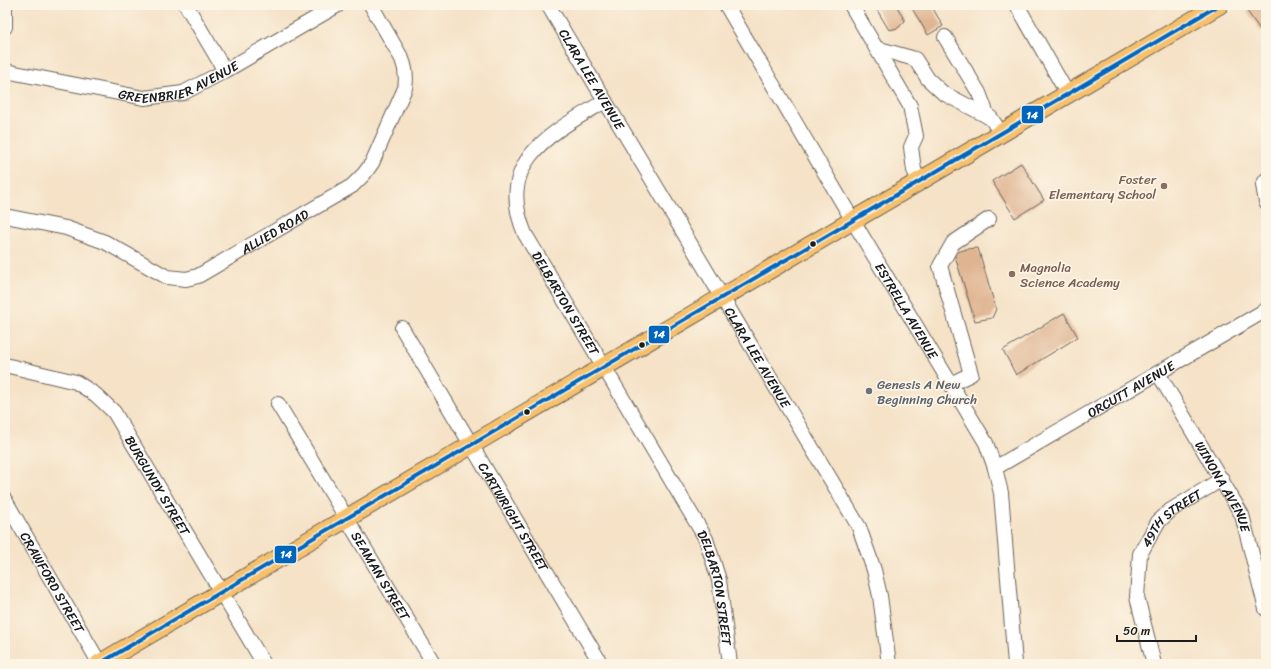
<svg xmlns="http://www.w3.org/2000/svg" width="1271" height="669" font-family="Sriracha,sans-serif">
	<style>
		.building { fill: #dfb491 }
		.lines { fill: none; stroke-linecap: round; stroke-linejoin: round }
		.minor-casing { stroke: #686158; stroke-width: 16 }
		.major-casing { stroke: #686158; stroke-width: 20 }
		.minor { stroke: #fff; stroke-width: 14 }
		.major { stroke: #f7c06c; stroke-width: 18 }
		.bus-1-casing { stroke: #fcf5e5; stroke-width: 7 }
		.bus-1 { stroke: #0065bd; stroke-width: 4 }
		.education-dot { fill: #8d6e63; stroke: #fcf5e5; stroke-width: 1.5 }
		.bus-dot { fill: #1c1c1c; stroke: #fcf5e5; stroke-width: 1.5 }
		.worship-dot { fill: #6b7280; stroke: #fcf5e5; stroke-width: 1.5 }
		.labels { text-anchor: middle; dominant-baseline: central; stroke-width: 3.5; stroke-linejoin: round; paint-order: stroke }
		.street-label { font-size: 13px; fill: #1c1c1c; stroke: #fcf5e5 }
		.education-label { font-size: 13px; fill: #785e54; stroke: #fcf5e5; text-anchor: end }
		.worship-label { font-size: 13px; fill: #5b616d; stroke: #fcf5e5; text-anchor: start }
		.line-badge { stroke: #fcf5e5; stroke-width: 1.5 }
		.badge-label { font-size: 11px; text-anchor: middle; font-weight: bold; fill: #fff }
	</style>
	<rect width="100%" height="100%" fill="#fcf5e5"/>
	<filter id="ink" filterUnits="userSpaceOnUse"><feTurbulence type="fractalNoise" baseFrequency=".025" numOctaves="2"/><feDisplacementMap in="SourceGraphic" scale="8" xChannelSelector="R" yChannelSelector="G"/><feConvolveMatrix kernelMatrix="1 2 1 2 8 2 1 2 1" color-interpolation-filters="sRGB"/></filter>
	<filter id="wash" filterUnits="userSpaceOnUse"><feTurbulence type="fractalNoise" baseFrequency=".012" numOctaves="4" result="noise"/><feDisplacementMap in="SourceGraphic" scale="16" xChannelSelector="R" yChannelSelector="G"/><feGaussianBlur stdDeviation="0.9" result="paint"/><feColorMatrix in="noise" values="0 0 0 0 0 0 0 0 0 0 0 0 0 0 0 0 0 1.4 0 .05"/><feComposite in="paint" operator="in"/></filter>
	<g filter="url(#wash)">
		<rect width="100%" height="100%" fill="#f5e2c7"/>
		<g id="blocks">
			<path class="building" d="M874,5H896L905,21L898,28L889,30Z
				M910,5H931L943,26L928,35Z
				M1258,5H1266V28L1261,31L1247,11Z
				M1021,163L1044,200L1015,218L992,181Z
				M978,248L996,309L992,318L975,321L954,253L967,249Z
				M1064,313L1078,337L1016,375L1003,350Z"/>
		</g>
	</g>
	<g filter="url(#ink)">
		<use href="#blocks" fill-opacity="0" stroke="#686158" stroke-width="1"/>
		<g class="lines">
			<defs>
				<g id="minor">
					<path d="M186,5L225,71"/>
					<path id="s1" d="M548,5L859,527L874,570L880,596L889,664"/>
					<path id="s2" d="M726,5L852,219L986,443L995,468L1001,493L1015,664"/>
					<path d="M851,5L876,48"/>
					<path d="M1017,5L1067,93"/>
					<path d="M5,8V27"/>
					<path d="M945,37L979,93L988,117"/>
					<path id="s3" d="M5,71L144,98L183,93L225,71L338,5"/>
					<path id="s4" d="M605,101C552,133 494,160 525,234L706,539L719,580L730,664"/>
					<path d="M919,180L914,170L911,147L916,136L910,106L876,48L915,59L928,79L943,93L991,118L1000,132"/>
					<path d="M1266,180L1263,185L1266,202"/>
					<path id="s5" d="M5,216L66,228L105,242L167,277L186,279L198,276L352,186L364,174L372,163L405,88C407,77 406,69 402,59L371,5"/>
					<path id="s6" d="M402,328L601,664"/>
					<path id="s7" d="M5,365L76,382L96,395L114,412L264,664"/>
					<path id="s8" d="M1158,373L1242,515L1266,609"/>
					<path d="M951,384L971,374L940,266L953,243L989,219"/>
					<path id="s9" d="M278,404L434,664"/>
					<path id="s10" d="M995,468L1266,310"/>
					<path id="s11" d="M5,500L100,664"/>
					<path id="s12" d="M1154,664L1137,597L1140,554L1158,522L1171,510L1222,479"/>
				</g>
				<path id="major" d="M99,664L1219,5"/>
			</defs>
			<use href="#minor" class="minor-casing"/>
			<use href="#major" class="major-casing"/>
			<use href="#minor" class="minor"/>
			<use href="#major" class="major"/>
			<defs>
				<path id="bus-1" d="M99,664L1219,5"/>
			</defs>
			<use href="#bus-1" class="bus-1-casing"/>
			<use href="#bus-1" class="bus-1"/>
		</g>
	</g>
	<g class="education-dot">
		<circle cx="1164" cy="186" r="4"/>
		<circle cx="1012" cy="274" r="4"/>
	</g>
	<g class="bus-dot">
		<circle cx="813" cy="244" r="3.5"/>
		<circle cx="642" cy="345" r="3.5"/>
		<circle cx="527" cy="412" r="3.5"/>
	</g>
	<circle class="worship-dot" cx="869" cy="391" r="4"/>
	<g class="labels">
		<g class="street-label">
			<text stroke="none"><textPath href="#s3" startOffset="179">GREENBRIER AVENUE</textPath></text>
			<text stroke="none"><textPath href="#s1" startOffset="86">CLARA LEE AVENUE</textPath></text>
			<text stroke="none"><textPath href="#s5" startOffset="295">ALLIED ROAD</textPath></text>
			<text stroke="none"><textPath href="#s4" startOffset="256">DELBARTON STREET</textPath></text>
			<text stroke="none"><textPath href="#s2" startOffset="355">ESTRELLA AVENUE</textPath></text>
			<text stroke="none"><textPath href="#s1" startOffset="410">CLARA LEE AVENUE</textPath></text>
			<text stroke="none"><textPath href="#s10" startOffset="157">ORCUTT AVENUE</textPath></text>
			<text stroke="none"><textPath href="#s7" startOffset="207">BURGUNDY STREET</textPath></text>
			<text stroke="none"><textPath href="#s8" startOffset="131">WINONA AVENUE</textPath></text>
			<text stroke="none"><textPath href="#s6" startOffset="219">CARTWRIGHT STREET</textPath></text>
			<text stroke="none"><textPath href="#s12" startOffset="161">49TH STREET</textPath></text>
			<text stroke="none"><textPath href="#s9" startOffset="200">SEAMAN STREET</textPath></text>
			<text stroke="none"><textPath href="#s11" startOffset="95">CRAWFORD STREET</textPath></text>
			<text stroke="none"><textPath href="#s4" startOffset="580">DELBARTON STREET</textPath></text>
		</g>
		<g class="education-label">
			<text x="1156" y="179">Foster<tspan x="1156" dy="15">Elementary School</tspan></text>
			<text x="1020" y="267" text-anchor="start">Magnolia<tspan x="1020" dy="15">Science Academy</tspan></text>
		</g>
		<g class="worship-label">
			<text x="877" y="384">Genesis A New<tspan x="877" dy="15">Beginning Church</tspan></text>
		</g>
	</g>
	<g class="line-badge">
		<rect x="1021" y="105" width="23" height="19" rx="4" fill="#0065bd"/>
		<rect x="648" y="325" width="22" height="19" rx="4" fill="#0065bd"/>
		<rect x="274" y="545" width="23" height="19" rx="4" fill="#0065bd"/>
	</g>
	<g class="badge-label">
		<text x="1032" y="119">14</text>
		<text x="659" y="338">14</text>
		<text x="286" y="558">14</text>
	</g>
	<rect width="1271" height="669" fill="none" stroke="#fcf5e5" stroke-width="20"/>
	<path d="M1117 635v6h79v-6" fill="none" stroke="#1c1c1c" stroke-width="2"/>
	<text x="1123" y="635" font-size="12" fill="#1c1c1c" stroke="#fcf5e5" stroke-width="3" paint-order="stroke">50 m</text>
</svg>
